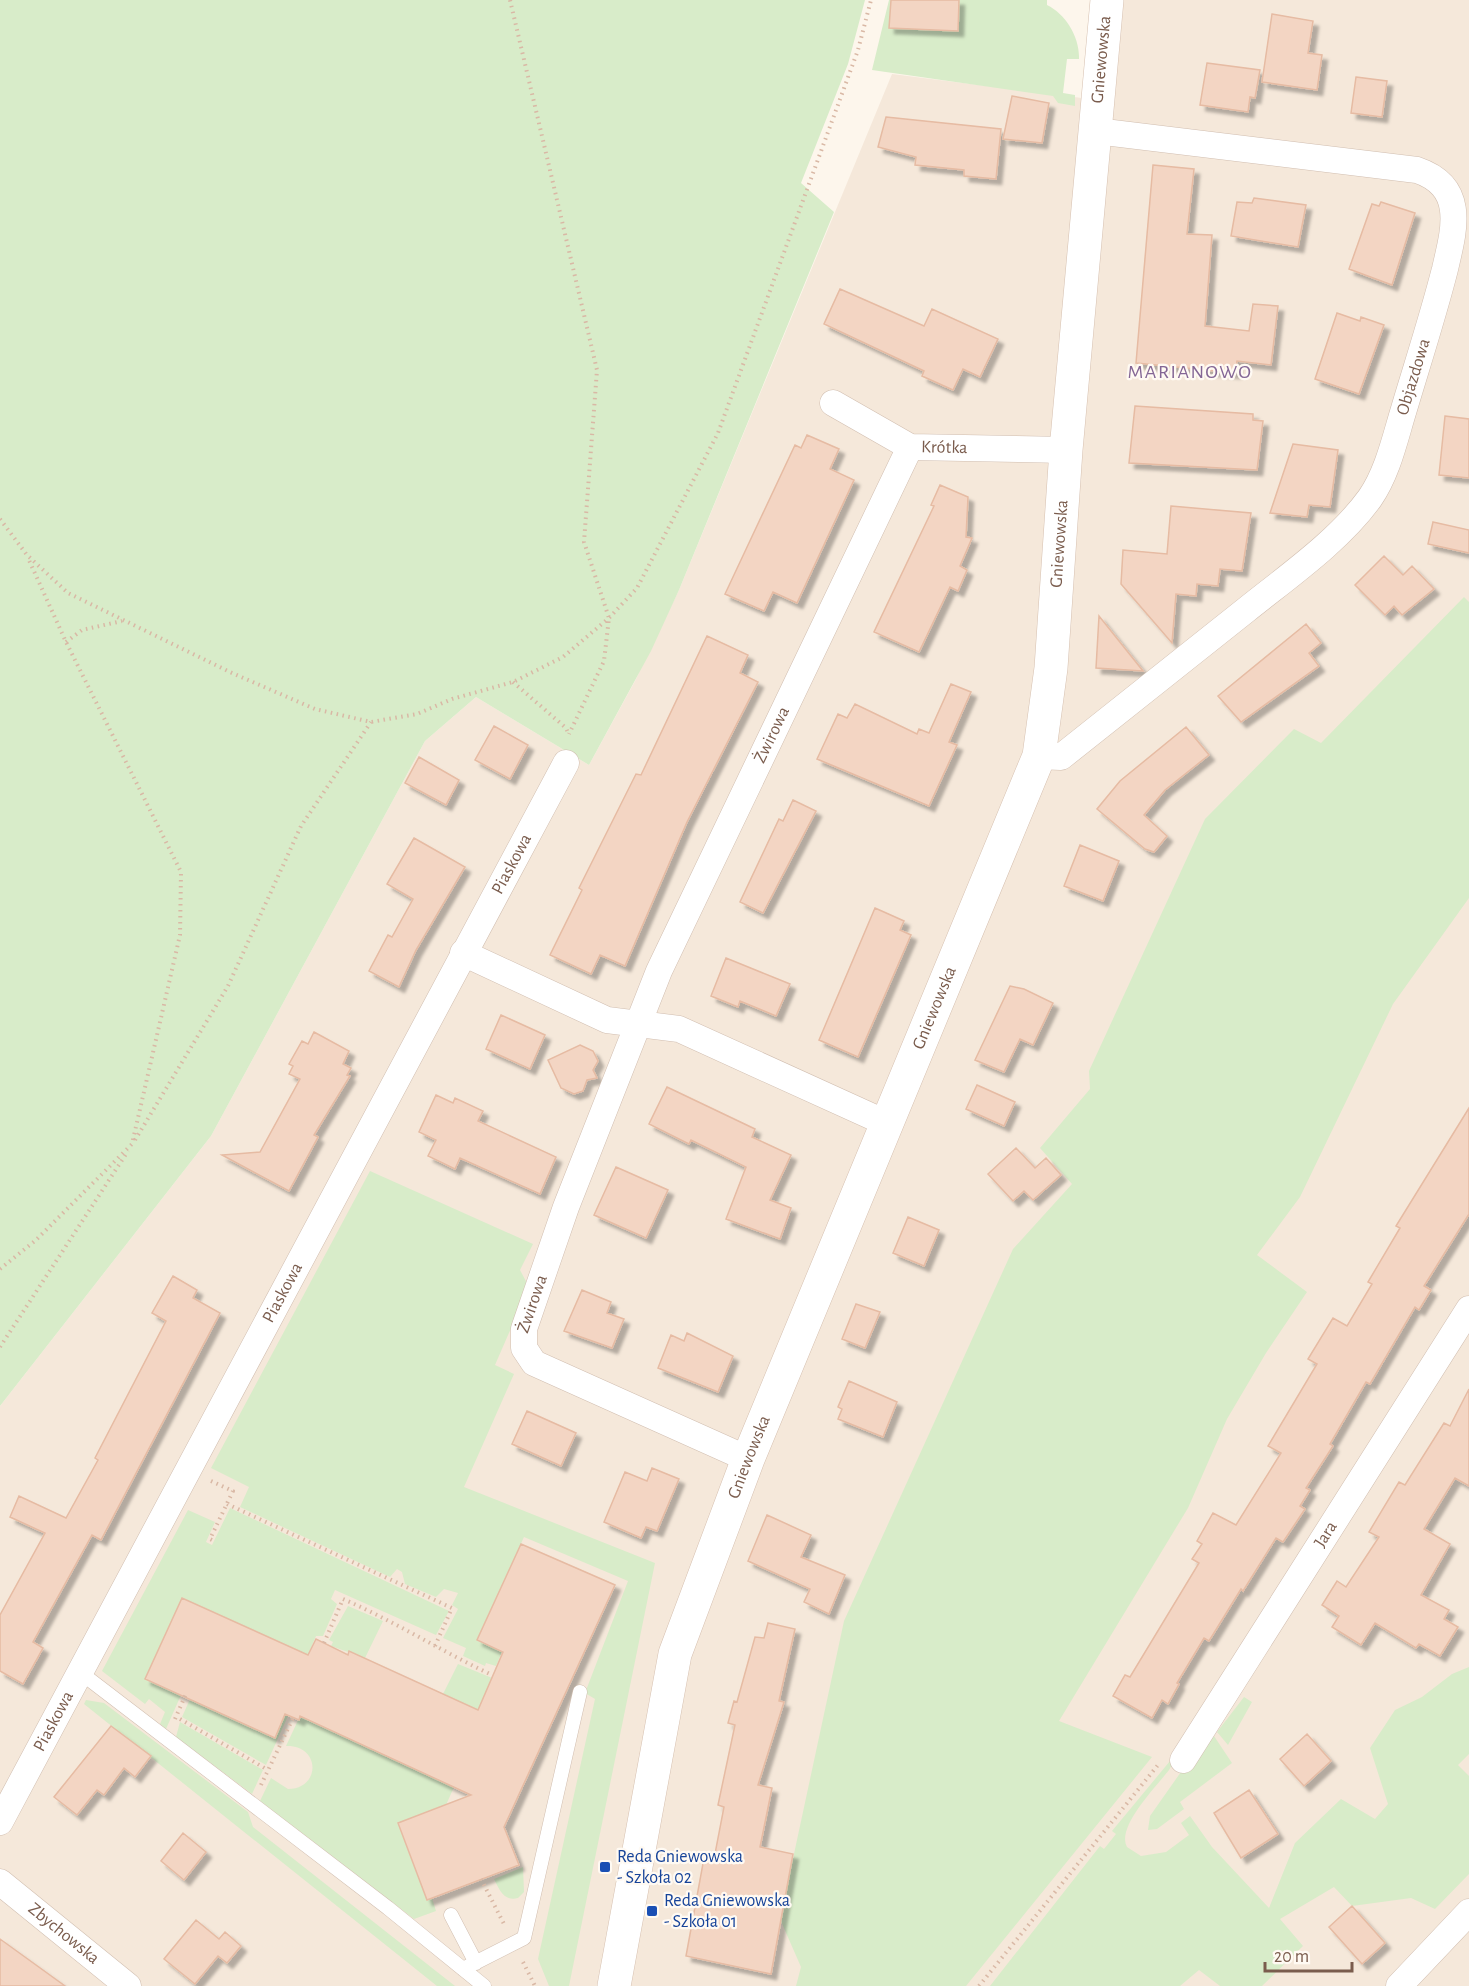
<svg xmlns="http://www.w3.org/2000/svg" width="1469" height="1986" font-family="'Alegreya Sans',sans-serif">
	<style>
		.residential { fill: #f5e8da }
		.green { fill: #d8ecc9 }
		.building { fill: #f3d5c3; stroke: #e6bba3; stroke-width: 1.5; filter: url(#shadow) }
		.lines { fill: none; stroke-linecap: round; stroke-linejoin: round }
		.lane-casing { stroke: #d1beb0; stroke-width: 15 }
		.street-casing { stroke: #d1beb0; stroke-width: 27 }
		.secondary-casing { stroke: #d6c0b0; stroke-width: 34 }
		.path { stroke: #d9b8a5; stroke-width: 4; stroke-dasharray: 1.5 4.5; stroke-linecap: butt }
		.lane { stroke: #fff; stroke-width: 14 }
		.street { stroke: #fff; stroke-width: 26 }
		.secondary { stroke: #fff; stroke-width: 33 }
		.transit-dot { fill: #1a4fb4; stroke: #fffaf3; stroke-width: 2 }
		.labels { text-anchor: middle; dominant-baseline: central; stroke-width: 4.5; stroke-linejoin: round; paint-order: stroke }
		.street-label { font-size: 18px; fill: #7a5c4d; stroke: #fffaf3 }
		.transit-label { font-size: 18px; fill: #164399; stroke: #fffaf3; text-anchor: start }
		.neighbourhood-label { font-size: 20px; letter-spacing: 1.5px; fill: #846695; stroke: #fffaf3 }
	</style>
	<defs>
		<filter id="shadow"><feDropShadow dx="5.5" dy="5.5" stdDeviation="1.5" flood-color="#0004"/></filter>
	</defs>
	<rect width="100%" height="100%" fill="#fdf6ec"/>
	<path class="residential" d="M1117,0H1469V1986H0V1406L211,1136L425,741L476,697L589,765L635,681L679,590L892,74L1106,101Z"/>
	<path class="green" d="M0,0H865L848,64L801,183L834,212L679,590L651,651L589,765L476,697L425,741L211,1136L0,1406Z
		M889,0H1047V5C1066,14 1080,38 1079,59H1067L1063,93L1075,95V106L1058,103L1053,96L872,70Z
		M1464,597L1469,602V898L1393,1004L1300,1197L1257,1255L1307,1292L1266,1353L1227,1419L1188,1508L1059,1721L1152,1757L966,1986H796L801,1967L780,1919L844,1621L1013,1249L1072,1184L1040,1148L1090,1089L1089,1071L1205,819L1294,729L1321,743Z
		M370,1171L533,1244L520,1270L529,1287L495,1365L514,1374L464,1487L655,1563L569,1986H549L538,1959L595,1699L585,1693L628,1581L524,1537L477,1639L502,1652L496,1666L486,1663L485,1666L463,1656L466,1648L443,1638L458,1609L452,1605L458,1593L444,1589L436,1597L405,1584L402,1572L397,1569L390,1577L240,1507L249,1487L211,1468Z
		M230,1508L449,1611L436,1635L335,1590L331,1599L337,1604L323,1636H316L308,1655L182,1598L145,1678L181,1695L166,1729L160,1724L165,1712L149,1699L145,1704L102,1671L188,1510L215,1522L206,1542L212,1545Z
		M348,1606L383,1621L365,1658L331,1646L333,1642L329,1640Z
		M458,1664L502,1682L487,1714L443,1694Z
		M1469,1667V1754L1458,1765L1469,1776V1874L1435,1909L1411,1898L1352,1906L1334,1887L1280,1919L1303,1946L1262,1986H1220L1199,1970L1180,1986H990L1100,1846L1104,1849L1116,1834L1112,1831L1170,1761L1173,1763L1169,1770C1156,1787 1116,1827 1127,1847L1141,1856L1166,1852L1189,1835L1181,1823L1190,1816L1212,1847L1269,1908L1295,1843L1341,1799L1375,1819L1388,1804L1370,1748L1395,1710L1422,1697L1452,1674Z
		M1244,1697L1252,1702L1228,1745L1217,1732Z
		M190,1699L274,1738L285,1714L288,1716L266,1765L182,1717Z
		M86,1700L104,1703L248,1812L253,1827L455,1986H437L84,1704Z
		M301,1714L317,1724L454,1787L446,1805L398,1823L427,1899L432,1898L436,1911L414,1919L260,1801L271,1778L288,1789C321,1789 321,1745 286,1746Z
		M180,1722L263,1770L252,1794L176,1737Z
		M1214,1736L1232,1763L1180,1802L1184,1809L1157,1829L1148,1830L1150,1816L1183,1769L1185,1770Z
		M523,1867L524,1892L518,1898C504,1902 499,1889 494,1879Z"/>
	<path class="building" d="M891,0H959L958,31L889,28Z
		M1272,14L1313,21L1308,53L1322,55L1317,90L1262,82Z
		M1207,63L1260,70L1255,98L1250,97L1248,112L1200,105Z
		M1356,77L1387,81L1382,117L1351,113Z
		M1012,96L1049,103L1042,143L1003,139Z
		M886,117L1001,129L996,179L964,176V170L915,165L916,157L878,147Z
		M1153,165L1194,169L1187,234L1212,235L1205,326L1249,331L1253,304L1278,306L1271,365L1237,361L1235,373L1136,363Z
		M1254,198L1306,205L1298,247L1231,236L1237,202L1252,203Z
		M1381,202L1415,213L1392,285L1349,269L1372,204L1379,206Z
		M840,289L924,326L932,309L998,339L980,377L963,369L953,390L922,376L924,371L824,324Z
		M1337,313L1360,321L1361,317L1384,325L1359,394L1315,379Z
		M1135,406L1253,414V420L1263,421L1257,470L1129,463Z
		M1445,416L1469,419V478L1439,475Z
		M807,435L839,449L830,469L854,480L797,603L773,592L764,611L725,594L795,445L801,448Z
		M1293,444L1338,450L1330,507L1309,505L1307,517L1270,513Z
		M940,485L968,497L966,537L972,538L960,566L967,570L958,591L950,587L919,652L874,632L934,506L931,505Z
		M1171,506L1251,513L1242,571L1220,569L1218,586L1197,584L1196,596L1176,594L1172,643L1121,584L1123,550L1167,554Z
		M1433,522L1469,530V553L1428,544Z
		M1384,556L1403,575L1412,566L1434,589L1402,615L1394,606L1385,615L1355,585Z
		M1099,616L1143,671L1096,668Z
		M1306,624L1321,643L1309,653L1319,666L1241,722L1218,696Z
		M707,636L748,655L740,673L758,682L687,822L625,966L600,955L591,974L550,955L582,890L579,888L636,774L641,775Z
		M951,684L971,692L949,742L957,745L929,806L817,759L838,714L847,718L855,704L917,734L919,729L929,733Z
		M494,726L528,745L510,779L475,760Z
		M1186,727L1209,755L1165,790L1144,815L1167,836L1154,852L1145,849L1097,809L1120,781Z
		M419,757L459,780L446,805L405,783Z
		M793,800L816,811L763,913L740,902L779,819L783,821Z
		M414,838L465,867L416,950L399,987L369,971L388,935L392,937L413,899L387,884Z
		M1080,845L1119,861L1103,901L1064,886Z
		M875,908L904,921L900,930L911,935L858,1057L819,1040Z
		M726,958L790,984L776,1016L740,1001L738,1007L711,996Z
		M1010,986L1024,989L1053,1003L1033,1045L1020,1039L1004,1072L975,1060Z
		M501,1015L545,1035L530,1069L486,1049Z
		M314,1032L349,1051L343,1064L351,1068L347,1075L350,1076L314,1135L318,1137L289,1191L222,1155L260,1152L300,1079L289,1074L293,1066L289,1064L302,1041L308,1044Z
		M580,1045L593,1051L598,1061L593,1070L597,1078L587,1080L583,1091L574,1094L561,1088L548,1060Z
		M977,1085L1015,1102L1004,1126L966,1109Z
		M667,1087L755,1129L752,1137L791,1155L770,1200L791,1208L780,1239L726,1219L746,1167L691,1140L689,1144L649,1124Z
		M436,1095L453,1103L455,1098L483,1111L478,1121L556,1157L540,1194L460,1158L455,1169L428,1156L436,1140L419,1132Z
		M1469,1108V1214L1424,1286L1431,1290L1419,1310L1415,1307L1370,1384L1366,1382L1330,1444L1333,1446L1306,1488L1310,1490L1300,1506L1305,1509L1283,1542L1276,1538L1243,1591L1241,1589L1209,1641L1204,1638L1177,1683L1179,1684L1168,1704L1162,1700L1152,1718L1113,1696L1125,1675L1130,1677L1199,1563L1192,1559L1202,1544L1197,1541L1213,1513L1236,1525L1281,1453L1268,1446L1317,1364L1308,1359L1333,1318L1347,1326L1372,1284L1368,1282L1400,1228L1396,1226Z
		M1016,1148L1035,1168L1046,1158L1061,1175L1033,1200L1024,1191L1013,1201L988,1174Z
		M616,1167L668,1190L646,1238L594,1215Z
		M908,1217L939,1230L924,1266L893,1253Z
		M173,1276L197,1290L193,1298L220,1313L101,1540L92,1535L33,1642L43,1648L23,1684L0,1671V1615L45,1533L10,1517L19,1496L66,1518L98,1460L95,1458L166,1321L152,1313Z
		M582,1290L611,1302L607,1313L624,1319L612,1348L564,1331Z
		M856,1304L880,1312L865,1348L842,1339Z
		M687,1333L733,1356L718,1392L658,1368L671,1335L684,1341Z
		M849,1381L897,1402L883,1437L838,1419L842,1409L838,1407Z
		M1469,1389V1486L1455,1478L1424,1529L1450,1544L1421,1595L1449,1610L1444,1619L1458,1627L1440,1656L1419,1644L1416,1648L1375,1623L1361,1645L1332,1627L1339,1616L1322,1605L1337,1581L1346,1587L1379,1537L1369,1532L1399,1482L1405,1485L1444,1423L1450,1426Z
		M527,1411L576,1433L561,1466L512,1444Z
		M652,1468L679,1479L657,1531L646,1527L641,1538L604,1522L625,1472L647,1481Z
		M767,1515L811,1535L801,1557L845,1575L829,1614L804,1602L810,1589L748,1561Z
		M521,1544L615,1585L504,1827L519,1865L427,1900L398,1823L471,1795L300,1716L299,1720L285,1714L275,1738L145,1679L182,1598L308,1655L316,1639L348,1655L349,1651L478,1710L503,1652L477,1640Z
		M768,1623L795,1629L779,1701L784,1702L758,1785L772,1788L760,1847L793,1854L771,1974L686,1956L704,1858L714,1859L724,1807L718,1805L735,1725L728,1723L734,1701L737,1702L755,1637L764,1638Z
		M111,1726L151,1756L135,1777L124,1768L104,1795L97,1790L77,1815L54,1797Z
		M1307,1734L1331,1761L1304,1786L1280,1759Z
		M1249,1790L1278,1834L1241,1858L1214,1813Z
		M183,1833L206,1852L184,1880L161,1861Z
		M1352,1906L1385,1943L1362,1964L1329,1927Z
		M196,1920L219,1939L225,1932L241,1946L227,1963L218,1956L195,1984L164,1959Z
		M0,1939L65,1986H0Z"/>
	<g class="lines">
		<defs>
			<path id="lane" d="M81,1673L388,1908L484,1986
				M451,1915L476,1963
				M463,1969L524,1938L580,1692"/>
			<g id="street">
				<path id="s1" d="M833,403L910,447L1066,450"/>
				<path id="s2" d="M1039,756L1061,757C1123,708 1184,659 1246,610C1287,577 1339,541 1370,498C1388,472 1395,438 1404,409C1418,362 1433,316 1445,269C1454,230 1467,187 1417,170L1096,131"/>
				<path d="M463,953L607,1020L679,1029L886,1123"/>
				<path id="s3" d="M748,1459L534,1363L524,1348V1329L566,1207L659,971L910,447"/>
				<path id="s4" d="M1183,1760L1469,1309"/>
				<path id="s5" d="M0,1822L566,763"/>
				<path id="s6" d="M0,1882L128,1986"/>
				<path d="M1399,1986L1469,1912"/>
			</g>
			<g id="secondary">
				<path id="s7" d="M614,1986L675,1654L748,1459L1039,756L1051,668L1066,450L1107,0"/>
			</g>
		</defs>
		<use href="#lane" class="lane-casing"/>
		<use href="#street" class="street-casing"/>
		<use href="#secondary" class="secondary-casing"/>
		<path class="path" d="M510,0L597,370L584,542L609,618L604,661L569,734
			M0,519L27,555L68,593L232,673L315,709L371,722L417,714L452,699L513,682L563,657L609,618L637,588L718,433L858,50L871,0
			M66,642L82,630L122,621
			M513,682L566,728L569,735
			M135,1140L228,986L301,826L371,722
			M0,1269L36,1240L132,1144L180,935L181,872L66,642L28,558
			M0,1347L128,1151
			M211,1481L233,1491L210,1539L214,1541
			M227,1504L452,1608L435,1646
			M324,1643L343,1599C394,1621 441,1651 492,1675
			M175,1719L186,1694
			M180,1719L268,1770
			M261,1785L293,1718
			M481,1879L505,1926
			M523,1962L535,1986
			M979,1986L1158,1765"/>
		<use href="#lane" class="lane"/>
		<use href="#street" class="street"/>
		<use href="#secondary" class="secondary"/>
	</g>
	<g class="transit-dot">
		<rect x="599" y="1861" width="12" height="12" rx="3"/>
		<rect x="646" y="1905" width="12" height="12" rx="3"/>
	</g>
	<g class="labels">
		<g class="street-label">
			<text stroke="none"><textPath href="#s7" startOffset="2006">Gniewowska</textPath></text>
			<text stroke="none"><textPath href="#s2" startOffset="555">Objazdowa</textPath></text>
			<text stroke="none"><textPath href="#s1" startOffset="123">Krótka</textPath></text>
			<text stroke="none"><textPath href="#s7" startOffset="1520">Gniewowska</textPath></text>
			<text stroke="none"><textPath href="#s3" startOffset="916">Żwirowa</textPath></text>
			<text stroke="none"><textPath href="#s5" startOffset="1086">Piaskowa</textPath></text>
			<text stroke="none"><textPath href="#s7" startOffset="1034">Gniewowska</textPath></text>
			<text stroke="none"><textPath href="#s5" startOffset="600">Piaskowa</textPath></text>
			<text stroke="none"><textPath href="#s3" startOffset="298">Żwirowa</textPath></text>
			<text stroke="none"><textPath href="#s7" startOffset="548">Gniewowska</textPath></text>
			<text stroke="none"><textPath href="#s4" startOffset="267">Jara</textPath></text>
			<text stroke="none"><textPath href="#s5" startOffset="114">Piaskowa</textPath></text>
			<text stroke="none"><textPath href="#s6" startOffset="82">Zbychowska</textPath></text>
		</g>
		<g class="transit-label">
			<text x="617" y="1857">Reda Gniewowska<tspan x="617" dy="21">- Szkoła 02</tspan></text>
			<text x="664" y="1901">Reda Gniewowska<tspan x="664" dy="21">- Szkoła 01</tspan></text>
		</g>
		<g class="neighbourhood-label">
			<text x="1190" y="372">MARIANOWO</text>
		</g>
	</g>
	<path d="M1265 1962v9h87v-9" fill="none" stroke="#7a5c4d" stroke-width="3"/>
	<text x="1274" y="1962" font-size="18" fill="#7a5c4d" stroke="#fffaf3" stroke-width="4.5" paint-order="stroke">20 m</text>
</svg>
